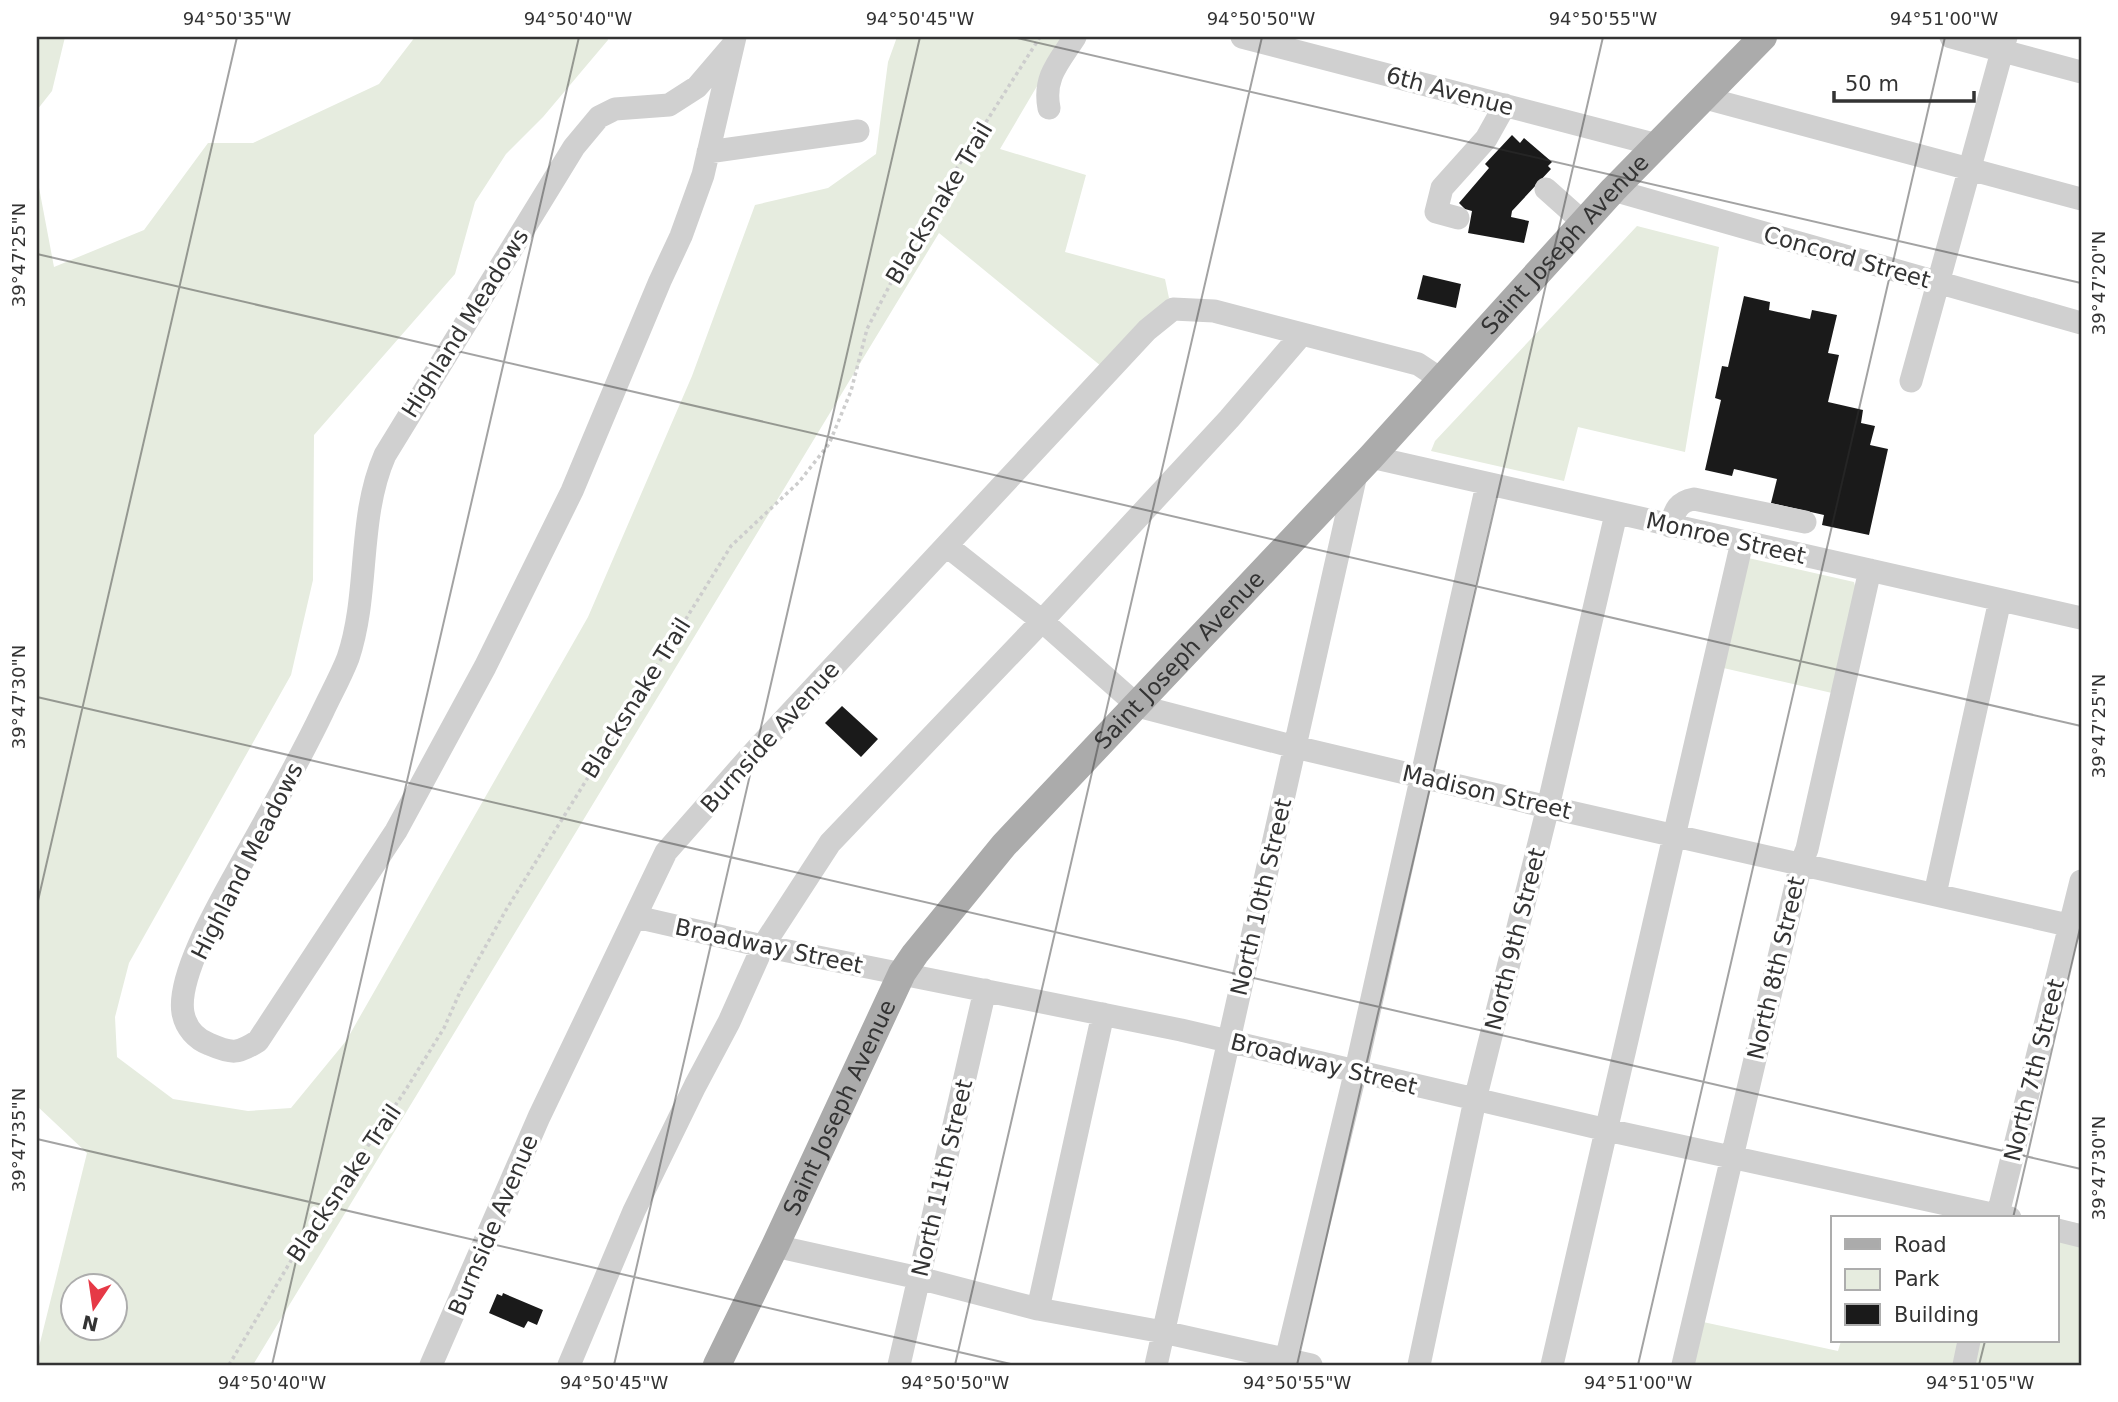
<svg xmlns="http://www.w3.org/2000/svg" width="2118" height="1402" font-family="'DejaVu Sans',sans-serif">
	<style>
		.green { fill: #e6ecdf; fill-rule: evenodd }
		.building { fill: #1a1a1a }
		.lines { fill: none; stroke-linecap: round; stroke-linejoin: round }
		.path { stroke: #cdcdcd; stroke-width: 3.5; stroke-dasharray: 3.5 3.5; stroke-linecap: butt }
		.minor { stroke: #d0d0d0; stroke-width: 23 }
		.major { stroke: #ababab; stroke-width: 28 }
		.ticks { fill: none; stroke: #333; stroke-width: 2; stroke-opacity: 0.45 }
		.labels { text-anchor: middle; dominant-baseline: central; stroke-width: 7; stroke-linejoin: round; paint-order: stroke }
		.street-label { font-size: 23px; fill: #333; stroke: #fff }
		.neatline { fill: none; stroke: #333; stroke-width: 2.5 }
		.ticks-label { font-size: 18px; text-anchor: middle; fill: #333 }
	</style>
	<rect width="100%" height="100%" fill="#fff"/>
	<path class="green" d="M37,37H65L52,91L37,110Z
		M415,37H607L608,40L543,117L506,154L475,202L455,274L314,435L313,580L291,675L129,963L115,1017L117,1057L173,1099L248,1111L291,1108L346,1041L588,617L692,376L755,205L828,188L876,154L888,62L897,37H1066L1000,149L1086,175L1065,252L1165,279L1169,298L1101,366L939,233L253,1365H37V1355L87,1153L37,1106V177L54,267L144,230L208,143H253L379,84ZM74,1286H116V1328H74Z
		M1637,226L1719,247L1685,452L1578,427L1564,481L1431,451L1435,441Z
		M1744,557L1854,582L1856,590L1832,693L1719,667Z
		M2057,1219L2081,1224V1365H1675L1703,1322L1838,1351L1841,1341H2057Z"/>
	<path class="building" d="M1512,135L1520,143L1524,138L1552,162L1548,166L1551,169L1512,211L1511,217L1529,221L1524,243L1468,233L1472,211L1465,209L1459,203L1489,168L1485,164Z
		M1423,275L1461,284L1456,308L1417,299Z
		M1744,296L1770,302L1769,310L1810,319L1812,310L1837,315L1828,353L1839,355L1828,402L1863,410L1861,423L1875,426L1870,445L1888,449L1869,535L1822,525L1824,515L1771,503L1777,479L1734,469L1732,476L1705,470L1721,400L1715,398L1722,366L1728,367Z
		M842,706L878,739L861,757L825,723Z
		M503,1293L543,1310L537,1325L528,1321L524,1328L489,1313L497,1294L502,1296Z"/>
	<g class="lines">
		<path class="path" d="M229,1365L295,1254L405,1091L444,1028L460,992L506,910L731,546L799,482L829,444L851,391L867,329L922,223L1040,37"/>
		<path class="minor" d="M1242,37L1657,145
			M1951,37L2081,72
			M733,45L697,87L669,105L615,109L599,117L574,147L385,455C357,519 370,592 348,658C341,676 331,694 323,711C299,761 272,809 245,857C226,892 176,974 183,1013C186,1028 196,1039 209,1044C232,1054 238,1054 258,1041L396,831L485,667L572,491L660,281L681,236L703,175L735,37
			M1705,98L2081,199
			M1049,108C1043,77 1059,62 1075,37
			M708,152L858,131
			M1546,189L1583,222
			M1613,190L2081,323
			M1458,218L1436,212L1442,188L1486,139L1505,105
			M1911,381L2006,37
			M1371,457L2081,618
			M1670,526C1675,511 1677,502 1694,499L1805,522
			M947,546L1042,621L1138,706L1295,747L1548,807L2081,928
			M1935,894L2000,600
			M636,917L763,946L1181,1030L1607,1130L2010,1218
			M1997,1218L2081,881
			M2057,1230L2081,1236
			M775,1246L919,1278L1038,1309L1163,1332L1311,1365
			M1038,1309L1103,1014
			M1286,1360L1356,1070L1487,485
			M431,1365L539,1117L666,852L755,751L1147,330L1173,309L1214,311L1418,364L1442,380
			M569,1365L634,1211L695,1086L729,1022L763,946L830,843L1042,621L1229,419L1302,334
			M899,1365L985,990
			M1156,1365L1357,470
			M1419,1365L1475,1100L1548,807L1616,514
			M1552,1365L1742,542
			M1683,1365L1801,864L1807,849L1870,570
			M1964,1365L1969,1341"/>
		<path class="major" id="s1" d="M717,1365L775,1246L902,973L915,954L1004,845L1371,457L1613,190L1763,37"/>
	</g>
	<path class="ticks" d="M1013,37L2081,283M37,254L2081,726M37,697L2081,1169M37,905L237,37M37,1139L1015,1365M2013,1218L2081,924M272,1365L579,37M614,1365L920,37M955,1365L1262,37M1297,1365L1603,37M1638,1365L1945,37M1979,1365L1985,1341"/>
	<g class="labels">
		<g class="street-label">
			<text transform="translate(1450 91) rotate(15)">6th Avenue</text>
			<text transform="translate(939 203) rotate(-59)">Blacksnake Trail</text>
			<text stroke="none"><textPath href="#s1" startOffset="1419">Saint Joseph Avenue</textPath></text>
			<text transform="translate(1847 257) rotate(16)">Concord Street</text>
			<text transform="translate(465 323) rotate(-58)">Highland Meadows</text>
			<text transform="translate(1726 538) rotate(13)">Monroe Street</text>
			<text stroke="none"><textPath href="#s1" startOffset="852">Saint Joseph Avenue</textPath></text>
			<text transform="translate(636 698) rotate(-58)">Blacksnake Trail</text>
			<text transform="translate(770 737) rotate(-48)">Burnside Avenue</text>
			<text transform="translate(1487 792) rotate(13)">Madison Street</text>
			<text transform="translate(247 861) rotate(-63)">Highland Meadows</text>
			<text transform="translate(1261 897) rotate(-77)">North 10th Street</text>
			<text transform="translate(1515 939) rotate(-76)">North 9th Street</text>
			<text transform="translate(769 946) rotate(12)">Broadway Street</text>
			<text transform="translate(1776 968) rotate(-77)">North 8th Street</text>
			<text transform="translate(1324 1064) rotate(14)">Broadway Street</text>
			<text transform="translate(2034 1070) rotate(-76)">North 7th Street</text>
			<text stroke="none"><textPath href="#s1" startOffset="285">Saint Joseph Avenue</textPath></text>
			<text transform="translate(942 1178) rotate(-77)">North 11th Street</text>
			<text transform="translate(344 1183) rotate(-56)">Blacksnake Trail</text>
			<text transform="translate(493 1225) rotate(-67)">Burnside Avenue</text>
		</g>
	</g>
	<rect width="2118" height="1402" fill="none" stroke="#ffffff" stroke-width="77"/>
	<rect x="1831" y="1216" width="228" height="126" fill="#ffffff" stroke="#adadad" stroke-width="2"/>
	<rect x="1845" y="1239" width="35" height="10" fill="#ababab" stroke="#adadad" stroke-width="2"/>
	<text x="1894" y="1252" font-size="21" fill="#333333">Road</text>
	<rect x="1845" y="1269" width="35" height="21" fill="#e6ecdf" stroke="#adadad" stroke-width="2"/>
	<text x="1894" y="1286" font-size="21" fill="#333333">Park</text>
	<rect x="1845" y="1304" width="35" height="21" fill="#1a1a1a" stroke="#adadad" stroke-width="2"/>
	<text x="1894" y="1322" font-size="21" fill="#333333">Building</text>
	<g transform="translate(94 1307) rotate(193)"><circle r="33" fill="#ffffff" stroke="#adadad" stroke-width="2"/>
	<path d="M0-5L12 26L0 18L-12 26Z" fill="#e63946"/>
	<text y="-10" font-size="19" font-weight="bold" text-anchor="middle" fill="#333333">N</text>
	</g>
	<path d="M1834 91v10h140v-10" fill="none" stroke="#333333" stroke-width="3.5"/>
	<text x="1845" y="91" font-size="21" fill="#333333" stroke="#ffffff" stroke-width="5" paint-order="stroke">50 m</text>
	<rect x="38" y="38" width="2042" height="1326" class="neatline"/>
	<g class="ticks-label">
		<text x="237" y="25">94°50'35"W</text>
		<text x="578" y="25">94°50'40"W</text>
		<text x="920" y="25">94°50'45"W</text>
		<text x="1261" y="25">94°50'50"W</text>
		<text x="1603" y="25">94°50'55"W</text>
		<text x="1944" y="25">94°51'00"W</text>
		<text transform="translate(19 255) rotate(-90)" y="6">39°47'25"N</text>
		<text transform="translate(2099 283) rotate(-90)" y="6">39°47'20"N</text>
		<text transform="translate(19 697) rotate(-90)" y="6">39°47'30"N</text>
		<text transform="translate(2099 726) rotate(-90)" y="6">39°47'25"N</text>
		<text transform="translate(19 1140) rotate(-90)" y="6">39°47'35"N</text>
		<text transform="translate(2099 1168) rotate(-90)" y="6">39°47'30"N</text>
		<text x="272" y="1389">94°50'40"W</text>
		<text x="614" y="1389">94°50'45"W</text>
		<text x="955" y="1389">94°50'50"W</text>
		<text x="1297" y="1389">94°50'55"W</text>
		<text x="1638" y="1389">94°51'00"W</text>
		<text x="1980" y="1389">94°51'05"W</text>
	</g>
</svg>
